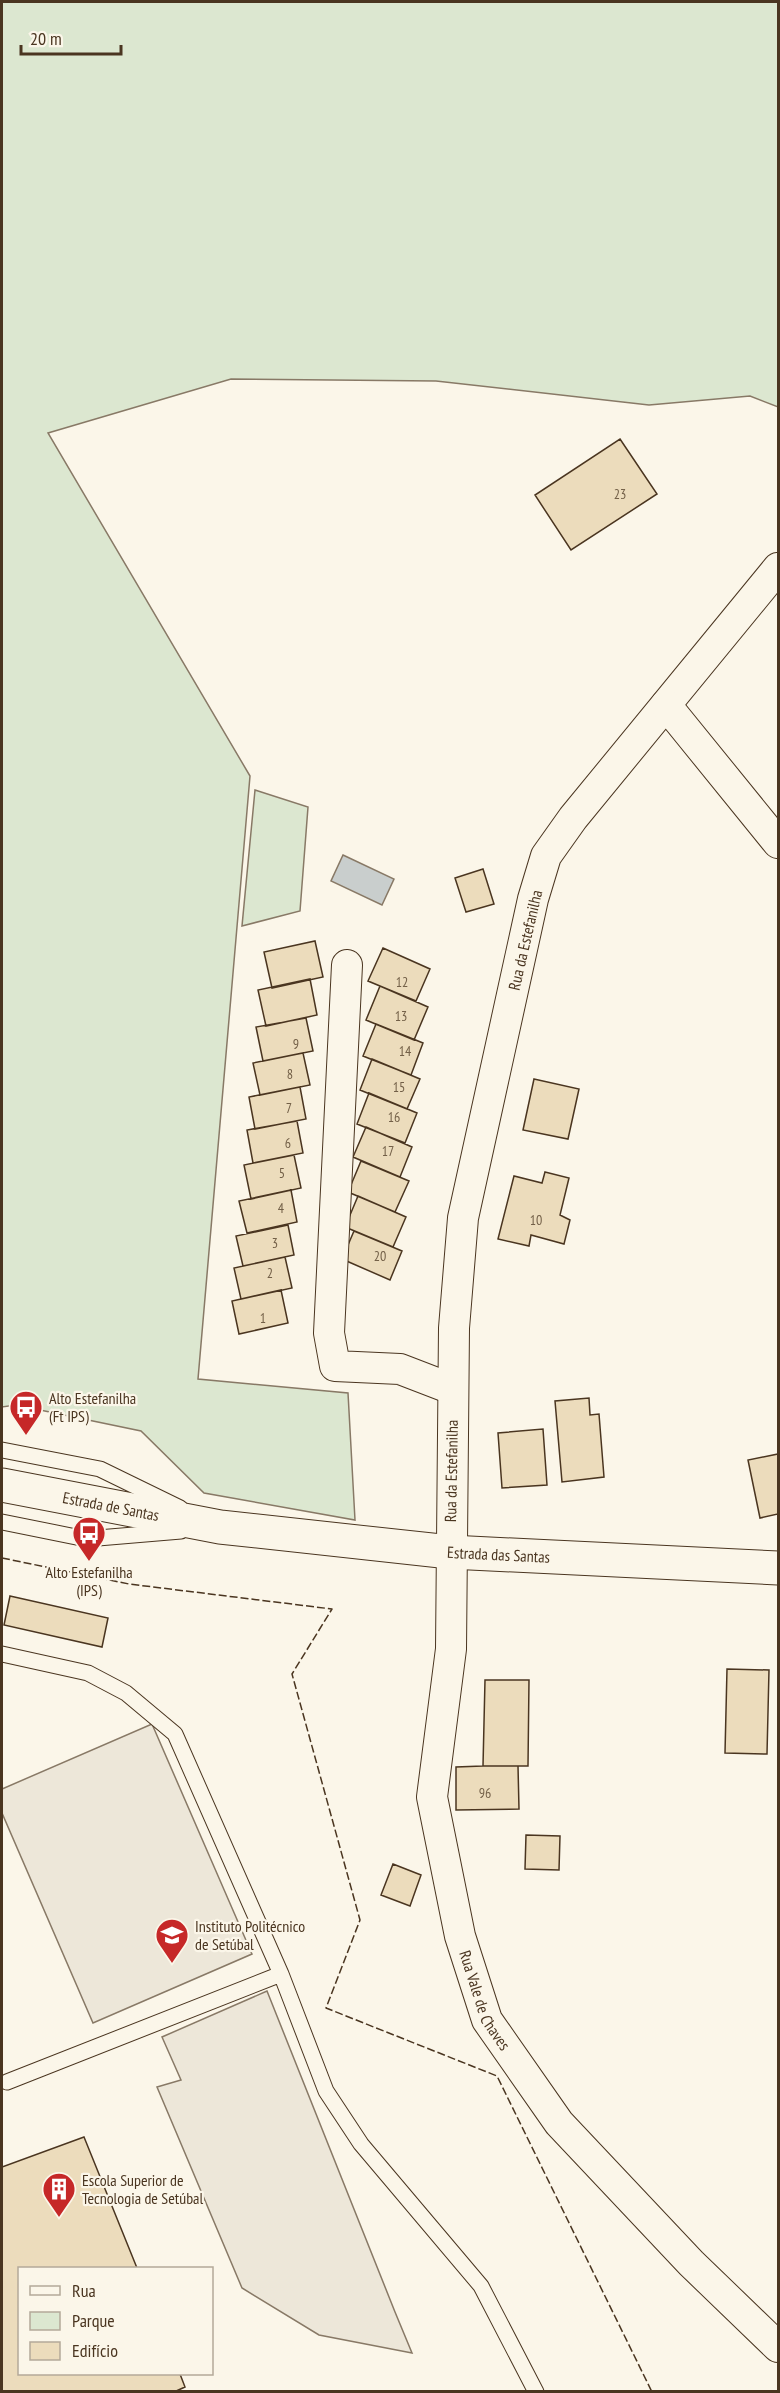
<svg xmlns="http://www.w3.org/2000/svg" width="780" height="2393" font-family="'PT Sans Narrow',sans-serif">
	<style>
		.green { fill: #dce7d0; stroke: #887966; stroke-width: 1.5 }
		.parking { fill: #ede7d9; stroke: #887966; stroke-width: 1.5 }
		.water { fill: #c9cecd; stroke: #887966; stroke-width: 1.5 }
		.building { fill: #ecdcbc; stroke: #4a3520; stroke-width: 1.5 }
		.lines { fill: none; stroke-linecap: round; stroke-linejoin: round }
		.service-casing { stroke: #4a3520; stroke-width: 17 }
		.minor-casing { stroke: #4a3520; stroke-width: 32 }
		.secondary-casing { stroke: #4a3520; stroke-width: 35 }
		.service { stroke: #fbf6e9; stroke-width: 15 }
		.minor { stroke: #fbf6e9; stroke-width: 30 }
		.secondary { stroke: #fbf6e9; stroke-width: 33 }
		.fence { stroke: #4a3520; stroke-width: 1.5; stroke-dasharray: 8 3; stroke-linecap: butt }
		.labels { text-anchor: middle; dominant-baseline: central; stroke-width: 4.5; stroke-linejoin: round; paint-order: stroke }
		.number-label { font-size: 14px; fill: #725f47 }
		.street-label { font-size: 16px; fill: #4a3520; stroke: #fbf6e9 }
		.poi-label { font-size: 16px; fill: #4a3520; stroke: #fbf6e9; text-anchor: start }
	</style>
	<rect width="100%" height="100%" fill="#fbf6e9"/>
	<path class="green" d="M2,2H778V407L750,396L649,405L436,381L231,379L48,433L250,776L198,1379L348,1393L355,1520L204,1493L141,1431L16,1405L2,1407Z
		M255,790L308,807L300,911L242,926Z"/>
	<path class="parking" d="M152,1724L252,1954L93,2023L2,1813V1789Z
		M267,1991L395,2312L412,2353L319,2335L242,2288L157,2087L181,2080L162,2037Z"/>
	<path class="water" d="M343,855L394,879L382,905L331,881Z"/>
	<path class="building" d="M620,439L657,494L571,550L535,495Z
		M483,869L494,904L466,912L455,878Z
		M315,941L323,977L272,988L264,952Z
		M383,948L430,969L416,1001L368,981Z
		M310,979L317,1015L266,1026L258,990Z
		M380,986L428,1007L414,1040L366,1020Z
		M306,1018L313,1051L263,1061L256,1027Z
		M376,1024L423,1043L411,1075L363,1056Z
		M303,1053L310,1085L260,1095L253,1063Z
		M372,1059L420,1079L407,1109L360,1090Z
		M534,1079L579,1089L568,1139L523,1130Z
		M300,1087L306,1119L255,1129L249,1097Z
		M369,1093L417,1113L405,1143L357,1124Z
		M297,1121L303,1153L253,1163L247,1130Z
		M366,1127L412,1147L400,1177L353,1157Z
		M294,1155L301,1188L251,1199L244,1165Z
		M361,1161L409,1181L395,1212L348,1192Z
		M545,1172L569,1178L560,1215L570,1220L564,1244L531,1235L529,1246L498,1239L514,1176L542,1183Z
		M291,1190L297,1222L247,1233L239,1201Z
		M358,1196L406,1217L393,1247L345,1227Z
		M288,1225L294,1255L243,1266L236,1236Z
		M354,1231L402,1251L390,1280L342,1259Z
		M285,1257L292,1288L241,1299L234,1268Z
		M281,1290L288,1323L239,1334L232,1301Z
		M589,1398L590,1415L599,1414L604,1477L562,1482L555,1401Z
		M543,1429L547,1485L502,1488L498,1433Z
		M778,1454V1514L760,1518L748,1460Z
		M10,1596L108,1618L102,1647L4,1625Z
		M727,1669L769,1670L767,1754L725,1753Z
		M485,1680H529L528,1766H483Z
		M483,1766H518L519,1809L456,1810V1767Z
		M526,1835L560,1836L559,1870L525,1869Z
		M393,1864L421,1875L410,1906L381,1895Z
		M84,2137L137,2268H20V2374H180L185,2387L174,2392H2V2167Z"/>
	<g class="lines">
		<defs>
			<path id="service" d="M2,1450L100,1469L180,1508
				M2,1522L86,1539L181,1531
				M2,1654L88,1673L126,1693L175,1734L281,1974L326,2091L361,2144L481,2286L536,2392
				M7,2082L281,1974"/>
			<g id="minor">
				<path id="s1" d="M778,568L573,818L546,856L533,899L463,1218L454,1328L451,1649L432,1797L460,1936L487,2020L559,2123L691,2263L778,2347"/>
				<path d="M666,705L778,843"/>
				<path d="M347,965L329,1333L335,1366L400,1369L452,1389"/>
			</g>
			<g id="secondary">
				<path id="s2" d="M2,1485L220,1527L450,1552L778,1568"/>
			</g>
		</defs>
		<use href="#service" class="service-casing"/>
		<use href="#minor" class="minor-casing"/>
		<use href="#secondary" class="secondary-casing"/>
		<use href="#service" class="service"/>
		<use href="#minor" class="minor"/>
		<use href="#secondary" class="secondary"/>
		<path class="fence" d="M2,1558L129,1584L332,1609L292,1674L360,1920L326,2008L497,2076L652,2392"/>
	</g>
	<defs>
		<symbol id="bus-pin" viewBox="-11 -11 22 30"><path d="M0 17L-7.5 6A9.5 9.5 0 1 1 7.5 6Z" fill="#c62828" stroke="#fbf6e9"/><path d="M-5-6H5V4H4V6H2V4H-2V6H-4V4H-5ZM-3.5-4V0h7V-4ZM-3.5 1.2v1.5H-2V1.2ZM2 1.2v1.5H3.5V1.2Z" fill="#fff"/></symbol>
		<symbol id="university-pin" viewBox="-11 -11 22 30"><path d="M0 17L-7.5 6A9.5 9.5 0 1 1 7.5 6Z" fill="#c62828" stroke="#fbf6e9"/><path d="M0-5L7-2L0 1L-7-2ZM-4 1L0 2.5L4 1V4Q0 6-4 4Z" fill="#fff"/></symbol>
		<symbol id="building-pin" viewBox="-11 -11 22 30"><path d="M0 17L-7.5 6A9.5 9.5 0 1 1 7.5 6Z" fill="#c62828" stroke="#fbf6e9"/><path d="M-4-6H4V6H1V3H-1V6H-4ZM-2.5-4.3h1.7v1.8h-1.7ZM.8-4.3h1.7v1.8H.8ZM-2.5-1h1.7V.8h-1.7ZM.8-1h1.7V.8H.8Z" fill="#fff"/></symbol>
	</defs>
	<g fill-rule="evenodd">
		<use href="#bus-pin" x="7" y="1388" width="38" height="52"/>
		<use href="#bus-pin" x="70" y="1514" width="38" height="52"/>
		<use href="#university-pin" x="153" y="1916" width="38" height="52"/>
		<use href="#building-pin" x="40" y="2170" width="38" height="52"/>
	</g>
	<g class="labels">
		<g class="number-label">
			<text x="620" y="494">23</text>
			<text x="402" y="982">12</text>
			<text x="401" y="1016">13</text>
			<text x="296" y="1044">9</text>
			<text x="405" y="1051">14</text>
			<text x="290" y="1074">8</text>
			<text x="399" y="1087">15</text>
			<text x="289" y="1108">7</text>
			<text x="394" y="1117">16</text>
			<text x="288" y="1143">6</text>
			<text x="388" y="1151">17</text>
			<text x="282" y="1173">5</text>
			<text x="281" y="1208">4</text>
			<text x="536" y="1220">10</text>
			<text x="275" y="1243">3</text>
			<text x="380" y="1256">20</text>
			<text x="270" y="1273">2</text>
			<text x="263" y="1318">1</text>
			<text x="485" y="1793">96</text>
		</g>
		<g class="street-label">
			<text transform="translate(525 940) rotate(-77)">Rua da Estefanilha</text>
			<text transform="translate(451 1471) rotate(-89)">Rua da Estefanilha</text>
			<text stroke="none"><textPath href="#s2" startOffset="111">Estrada de Santas</textPath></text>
			<text stroke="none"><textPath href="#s2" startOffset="502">Estrada das Santas</textPath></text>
			<text stroke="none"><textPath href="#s1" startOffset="1533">Rua Vale de Chaves</textPath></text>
		</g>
		<g class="poi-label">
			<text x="49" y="1398">Alto Estefanilha<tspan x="49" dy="18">(Ft IPS)</tspan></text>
			<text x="89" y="1572" text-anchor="middle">Alto Estefanilha<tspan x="89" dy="18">(IPS)</tspan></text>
			<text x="195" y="1926">Instituto Politécnico<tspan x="195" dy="18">de Setúbal</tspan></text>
			<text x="82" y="2180">Escola Superior de<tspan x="82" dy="18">Tecnologia de Setúbal</tspan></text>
		</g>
	</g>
	<rect width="780" height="2393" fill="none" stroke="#4a3520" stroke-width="6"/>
	<rect x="18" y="2267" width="195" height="108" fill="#fbf6e9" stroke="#b4a999" stroke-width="1.5"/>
	<rect x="30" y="2286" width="30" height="9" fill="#fbf6e9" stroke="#b4a999" stroke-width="1.5"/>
	<text x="72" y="2297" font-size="18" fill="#4a3520">Rua</text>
	<rect x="30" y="2312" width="30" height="18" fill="#dce7d0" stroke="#b4a999" stroke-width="1.5"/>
	<text x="72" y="2327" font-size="18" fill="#4a3520">Parque</text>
	<rect x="30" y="2342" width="30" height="18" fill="#ecdcbc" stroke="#b4a999" stroke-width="1.5"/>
	<text x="72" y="2357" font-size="18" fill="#4a3520">Edifício</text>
	<path d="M21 45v9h100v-9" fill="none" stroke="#4a3520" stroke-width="3"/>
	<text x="30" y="45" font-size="18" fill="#4a3520" stroke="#fbf6e9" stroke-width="4.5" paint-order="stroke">20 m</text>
</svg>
